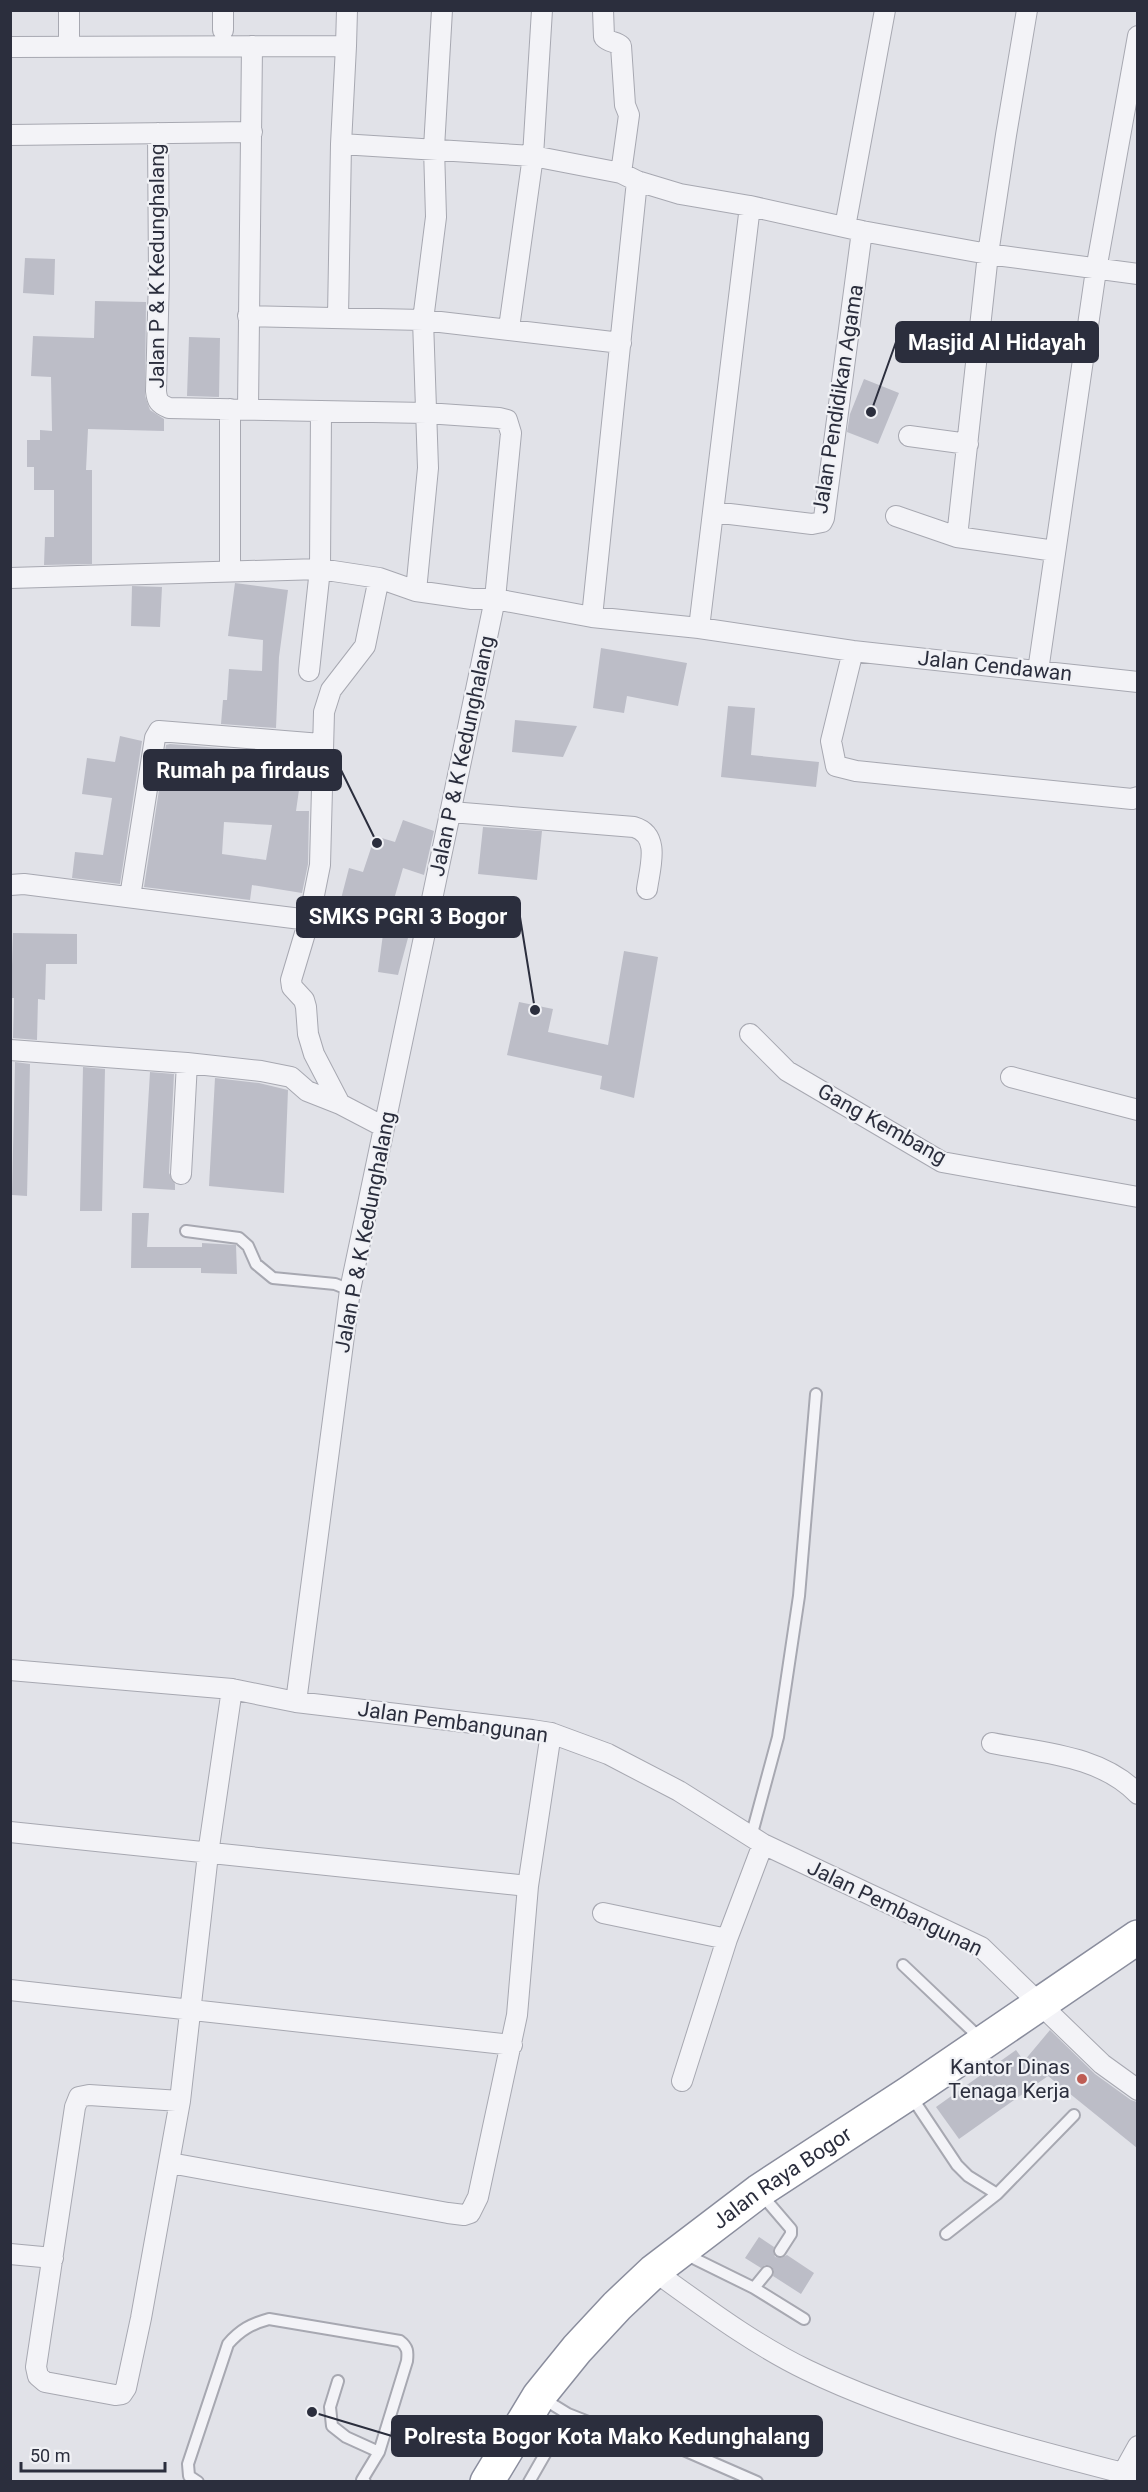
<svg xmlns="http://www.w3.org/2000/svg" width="1148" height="2492" font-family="Roboto,sans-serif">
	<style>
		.building { fill: #bcbdc7; fill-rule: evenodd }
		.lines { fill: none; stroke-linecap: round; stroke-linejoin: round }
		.service-casing { stroke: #a7a8b1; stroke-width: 14 }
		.minor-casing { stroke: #a7a8b1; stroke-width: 22 }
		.trunk-casing { stroke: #8a8d9d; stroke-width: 36 }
		.service { stroke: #f3f3f7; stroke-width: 10 }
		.minor { stroke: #f3f3f7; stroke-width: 20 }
		.trunk { stroke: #fff; stroke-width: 33 }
		.poi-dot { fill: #be5d54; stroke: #f0f1f5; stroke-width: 2 }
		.labels { text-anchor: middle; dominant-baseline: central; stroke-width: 4.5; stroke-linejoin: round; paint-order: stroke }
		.street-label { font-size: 21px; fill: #2b2e3d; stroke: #f0f1f5 }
		.poi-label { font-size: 21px; fill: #2b2e3d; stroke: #f0f1f5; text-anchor: end }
		.leader { fill: none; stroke: #2b2e3d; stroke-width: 2 }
		.callout-dot { fill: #2b2e3d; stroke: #f0f1f5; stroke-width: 2 }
		.callout { fill: #2b2e3d; stroke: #2b2e3d; stroke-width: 2 }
		.callout-label { font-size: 22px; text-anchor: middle; font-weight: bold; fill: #fff }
	</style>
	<rect width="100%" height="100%" fill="#e1e2e8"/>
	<path class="building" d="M25,258L55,259L54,295L23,293Z
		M95,301L146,302L145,396L150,410L164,419V431L88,429L86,470H92V564L44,565L45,537H54V490H34V467H27V440H40V430L52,431L51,377L31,376L33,336L94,338Z
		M189,337L220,338L219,397L187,396Z
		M864,379L899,393L878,444L847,432L850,414Z
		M235,583L288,590L279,657L276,728L221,724L223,700H227L229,669L262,671L263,640L228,636Z
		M132,586L162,587L160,627L131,626Z
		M601,648L687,663L678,706L627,696L624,713L593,708Z
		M728,706L755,708L751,755L819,762L816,787L721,777Z
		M515,720L577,726L563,757L512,752Z
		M120,736L142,741L120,884L72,878L75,852L103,855L112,798L82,794L87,758L115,762Z
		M170,744L304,755L296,811H309L308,864L302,893L252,885L250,900L144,887L166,745ZM224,822L272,825L266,860L222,854Z
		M403,820L434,831L424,875L403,868L392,906L415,912L398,975L378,972L383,934L335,922L349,868L363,872L375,836L395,842Z
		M483,827L542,831L537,880L478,874Z
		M13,933L77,934V964H46L45,1000L38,999L37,1040L13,1038L14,998H11Z
		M624,951L658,957L634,1098L600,1089L602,1076L507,1055L519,1002L553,1009L548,1032L608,1045Z
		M15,1062L30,1064L27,1196L12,1195Z
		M83,1067L105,1069L102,1211H80Z
		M150,1072L174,1074L169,1173L175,1184V1190L143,1188Z
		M215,1078L259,1083L288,1090L284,1193L209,1186Z
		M132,1213H149L147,1247H202V1243L236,1245L237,1274L201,1273V1268H131Z
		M1050,2030L1095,2074L1131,2100L1137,2102V2148L1048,2076L959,2139L936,2107L1016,2050L1024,2061Z
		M759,2237L774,2247L773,2251L775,2257L780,2258L787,2255L814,2273L801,2294L773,2276L774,2270L771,2266L765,2265L761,2268L745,2258Z"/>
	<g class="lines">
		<defs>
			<path id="service" d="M186,1231L239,1238L248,1246L256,1264L273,1278L335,1284L350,1290
				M751,1837L778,1737L799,1596L816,1394
				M903,1965L981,2039
				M911,2096L957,2165L968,2176L997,2194L1074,2115
				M761,2194L791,2229V2234L780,2251
				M946,2234L997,2194
				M685,2254L754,2288L804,2319
				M754,2288L767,2272
				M338,2381L330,2407L332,2426L346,2437L379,2452
				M568,2414L611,2431H640L757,2482
				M198,2482L189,2476L188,2464L228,2344C240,2330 251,2324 269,2319L400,2341C408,2347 408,2352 407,2361L379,2452L362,2480L365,2482
				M529,2482L568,2414L542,2398"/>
			<path id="minor" d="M223,10V30
				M603,10L604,37C609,43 616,41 621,46L625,105L629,115L621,173
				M69,36V10
				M346,46L347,10
				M10,47L346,46L341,144L533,156L621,173L637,181L680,194L750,206L862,231L988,254L1138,274
				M158,133L159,276L156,391C157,401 159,404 169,408L426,413L499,418L507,420L511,433L495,599L350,1290L296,1702
				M10,135L252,132
				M845,227L885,10
				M248,316L423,320L621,343
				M338,317L341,144
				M509,328L533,156L542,10
				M248,409L252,46
				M909,436L968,444
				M713,512L750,206
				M896,516L957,537L1055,551
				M957,537L988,254L1006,135L1027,10
				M230,570V409
				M10,578L320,569L379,578L416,591L472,599H495L592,617L699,628L853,651L1138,682
				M379,578L365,646L331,690L324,712L320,865L309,920L291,980L292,987L304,1000L306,1007L308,1034L314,1054L340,1104L384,1127
				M416,591L428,468L423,320L436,217L434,148L442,10
				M592,617L637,181
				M699,628L713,512L812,524L822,522L824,518L862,231
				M853,651L831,741L836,766L856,771L1132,799L1138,797
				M309,671L320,569L321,411
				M1038,671L1096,270L1138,36
				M451,812L634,827C661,835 650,867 647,889
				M10,885L24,884L309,920
				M130,897L155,738L159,731L321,744
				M750,1034L787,1071L942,1162L1138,1197
				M10,1050L187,1063L261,1071L291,1077L307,1091L340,1104
				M1011,1077L1138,1110
				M181,1174L187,1063
				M10,1670L232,1689L296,1702L532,1730L551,1733L608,1754L679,1791L763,1844L981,1947L1102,2064L1138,2090
				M992,1743C1042,1753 1100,1755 1138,1794
				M10,1832L528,1886
				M603,1913L727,1939
				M10,1990L512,2045
				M682,2081L727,1939L763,1844
				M180,2101L89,2095L79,2097L75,2107L36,2367L38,2376L45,2382L115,2395L122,2394L126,2388L141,2318L180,2101L208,1854L232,1689
				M170,2163L448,2213L464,2215L470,2213L478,2197L517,2015L528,1886L551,1733
				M10,2254L53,2258
				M654,2271C703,2306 753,2344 807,2370C905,2417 1018,2446 1123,2473L1138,2479
				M1123,2473L1138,2446"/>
			<g id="trunk">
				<path id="s1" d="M487,2482L539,2396L577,2349L617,2306L654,2271L759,2191L909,2093L1138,1937"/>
			</g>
		</defs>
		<use href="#service" class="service-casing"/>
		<use href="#minor" class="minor-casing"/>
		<use href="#trunk" class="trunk-casing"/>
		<use href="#service" class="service"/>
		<use href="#minor" class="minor"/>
		<use href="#trunk" class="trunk"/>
	</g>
	<circle class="poi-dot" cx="1082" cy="2079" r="6"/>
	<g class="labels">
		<g class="street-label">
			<text transform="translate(157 266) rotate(-90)">Jalan P &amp; K Kedunghalang</text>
			<text transform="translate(838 399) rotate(-81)">Jalan Pendidikan Agama</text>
			<text transform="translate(995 666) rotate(6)">Jalan Cendawan</text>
			<text transform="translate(462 756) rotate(-78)">Jalan P &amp; K Kedunghalang</text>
			<text transform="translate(882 1124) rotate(29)">Gang Kembang</text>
			<text transform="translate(365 1232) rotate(-79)">Jalan P &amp; K Kedunghalang</text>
			<text transform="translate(453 1722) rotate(8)">Jalan Pembangunan</text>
			<text transform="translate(895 1908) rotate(26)">Jalan Pembangunan</text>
			<text stroke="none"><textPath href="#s1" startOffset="429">Jalan Raya Bogor</textPath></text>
		</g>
		<g class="poi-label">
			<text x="1070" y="2067">Kantor Dinas<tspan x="1070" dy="24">Tenaga Kerja</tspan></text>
		</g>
	</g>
	<path class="leader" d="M871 412L896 342M377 843L341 770M535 1010L520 917M312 2412L392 2436"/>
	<g class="callout-dot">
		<circle cx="871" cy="412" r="6"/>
		<circle cx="377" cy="843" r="6"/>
		<circle cx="535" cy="1010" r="6"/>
		<circle cx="312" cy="2412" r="6"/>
	</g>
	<g class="callout">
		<rect x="896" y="322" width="202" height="40" rx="6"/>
		<rect x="144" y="750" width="197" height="40" rx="6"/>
		<rect x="297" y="897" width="223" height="40" rx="6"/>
		<rect x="392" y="2416" width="430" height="40" rx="6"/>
	</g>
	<g class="callout-label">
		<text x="997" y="350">Masjid Al Hidayah</text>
		<text x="243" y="778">Rumah pa firdaus</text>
		<text x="408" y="924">SMKS PGRI 3 Bogor</text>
		<text x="607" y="2444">Polresta Bogor Kota Mako Kedunghalang</text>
	</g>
	<rect width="1148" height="2492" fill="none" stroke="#2b2e3d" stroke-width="24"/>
	<path d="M21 2462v9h144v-9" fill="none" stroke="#2b2e3d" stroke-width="3"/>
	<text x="30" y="2462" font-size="18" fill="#2b2e3d" stroke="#f0f1f5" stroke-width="4.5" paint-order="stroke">50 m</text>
</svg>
